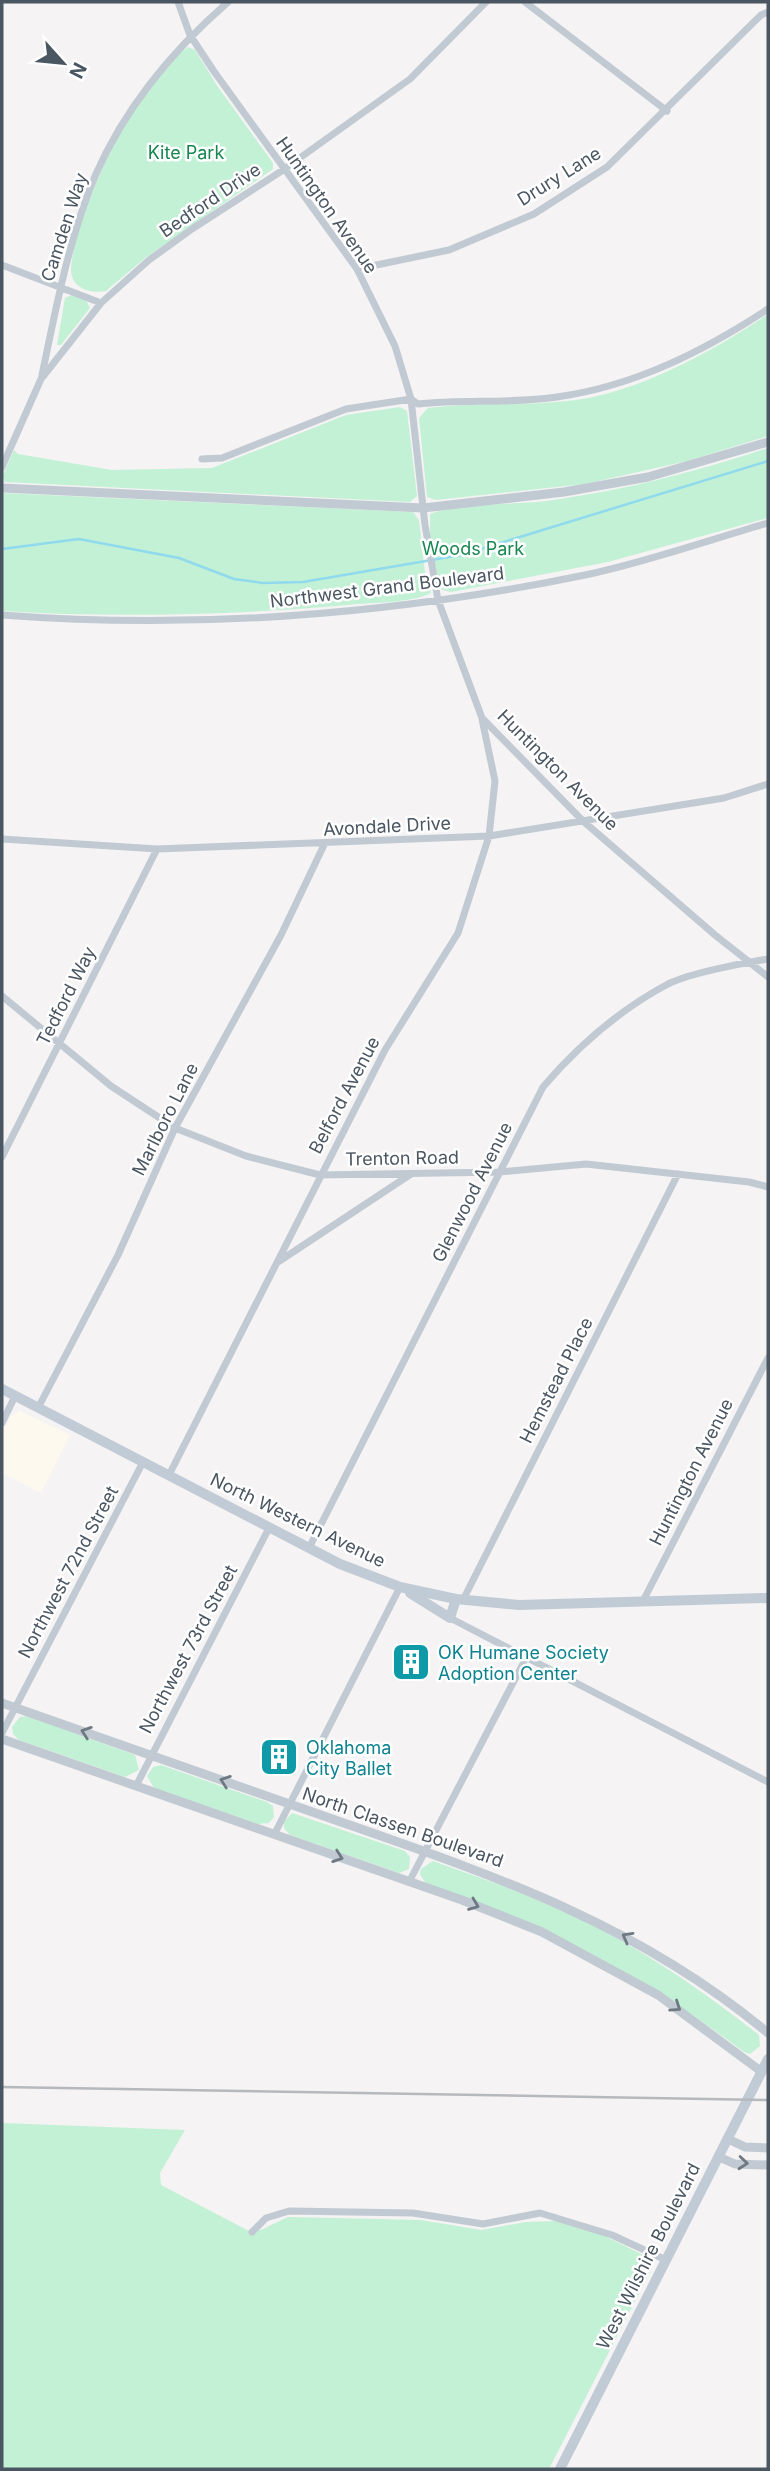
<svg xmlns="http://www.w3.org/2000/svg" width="770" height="2471" font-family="Inter,sans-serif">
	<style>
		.commercial { fill: #fdf9ef }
		.green { fill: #c3f1d5 }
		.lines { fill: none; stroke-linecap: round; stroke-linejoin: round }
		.stream { stroke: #90daee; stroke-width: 2.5 }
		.minor { stroke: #c1cad2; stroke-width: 7 }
		.tertiary { stroke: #c1cad2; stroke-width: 9 }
		.secondary { stroke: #c1cbd6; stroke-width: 10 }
		.rail { stroke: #b5b8bd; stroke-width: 2.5 }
		.oneway { stroke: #6e7983 }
		.labels { text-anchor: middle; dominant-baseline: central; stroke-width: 5; stroke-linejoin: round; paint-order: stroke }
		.park-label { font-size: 18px; fill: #17864f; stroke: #fff }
		.street-label { font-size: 18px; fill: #4a5661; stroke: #fff }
		.culture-label { font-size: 18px; fill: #0d838f; stroke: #fff; text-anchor: start }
	</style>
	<rect width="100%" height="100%" fill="#f5f3f3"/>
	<path class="commercial" d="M20,1411L70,1435L41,1493L2,1473V1433L11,1416Z"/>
	<path class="green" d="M188,47L195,50L218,87L273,163V169L145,258L106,291C90,294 70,288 71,268C73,235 100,171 116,141C134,110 158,69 188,47Z
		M72,295L86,300L90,308L61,345H57L65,298Z
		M768,314V436L687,461L585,484L436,500L427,497L419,418L428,408C474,402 521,406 567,401C634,395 714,351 768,314Z
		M400,407L407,411L417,496L410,502L5,482L2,477L14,450L18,454L112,470L212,468L346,415Z
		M768,448V518L608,562L451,592L442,590L440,586L430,544V514C456,503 521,505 553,500C627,490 698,471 768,448Z
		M2,493L413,512L419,520L425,573L431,593C409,604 372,602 347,605C232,615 117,618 2,611Z
		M27,1716L135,1755L139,1770L125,1777L19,1740L13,1734L12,1727L20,1717Z
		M161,1765L267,1802L273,1806L274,1817L269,1823L258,1824L154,1788L147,1776L153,1767Z
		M292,1813L405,1851L410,1857L409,1869L399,1873L290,1835L284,1828V1822Z
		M433,1861C472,1875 511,1888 549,1905C625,1937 694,1984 759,2035L760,2046L750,2054L744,2052C643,1976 545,1925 426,1884L420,1874L421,1869Z
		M2,2123L185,2130L160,2173L161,2185L249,2231L261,2230L288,2217L421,2220L481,2230L526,2222L556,2221L599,2233L645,2256L651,2265L650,2272L549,2469H2Z"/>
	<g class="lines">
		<path class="stream" d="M2,549L79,539L179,558L234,579L263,583L303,582L461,555L768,461"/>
		<path class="minor" d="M178,2L190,35L213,70L357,269L395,346L411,399L425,525L438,600L482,718L583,821L715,935L768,977
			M525,2L667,111
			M2,265L101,303
			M357,269L449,250L534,214L607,167L761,15L768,12
			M42,375C56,308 69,237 96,174C125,108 174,49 228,2
			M202,459L222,458L346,409L411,399L418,404C464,399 511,404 557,397C635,386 704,351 768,309
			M2,467L41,379L101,303L149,260L192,229L283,170L410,79L486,2
			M2,615C198,630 397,614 590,574C650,561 709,540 768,523
			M2,839L157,849L489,836L724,798L768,784
			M2,996L111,1086L175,1128L246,1156L320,1175L500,1172L586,1164L749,1182L768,1187
			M2,1157L157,849
			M278,1262L411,1174
			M38,1408L118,1255L175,1128L281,935L324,845
			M2,1423L15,1396
			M169,1475L385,1050L458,933L489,836L495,781L482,719
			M309,1548L543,1087C578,1046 619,1010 668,984C690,973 743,963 768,959
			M463,1600L678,1174
			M643,1601L768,1358
			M450,1618L768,1782
			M2,1733L143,1462
			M136,1786L269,1528
			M274,1835L400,1587
			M409,1882L526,1658
			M252,2232L266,2218L289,2211L413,2213L483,2224L540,2213L612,2235L666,2260"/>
		<path class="tertiary" d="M2,488L423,508L564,492L648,477L768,442
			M2,1703C114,1742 226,1781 338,1821C495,1876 638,1924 768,2033
			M2,1739L462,1900L542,1932L658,1995L762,2072
			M728,2139L745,2147L768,2148
			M719,2157L735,2164L768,2165"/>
		<path class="secondary" d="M2,1389L340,1564L400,1587L456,1599L519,1605L768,1598
			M410,1593L450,1618L456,1599
			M560,2469L768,2059"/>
		<path class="rail" d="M2,2087L768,2100"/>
	</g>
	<defs><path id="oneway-chevron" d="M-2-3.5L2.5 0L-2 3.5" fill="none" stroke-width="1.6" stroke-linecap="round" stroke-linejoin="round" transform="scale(1.75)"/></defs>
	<g class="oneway">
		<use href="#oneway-chevron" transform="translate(86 1732) rotate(-161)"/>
		<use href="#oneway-chevron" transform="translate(225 1781) rotate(-161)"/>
		<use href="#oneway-chevron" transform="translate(338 1857) rotate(19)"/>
		<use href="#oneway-chevron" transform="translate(474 1905) rotate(21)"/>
		<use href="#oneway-chevron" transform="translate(627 1937) rotate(-151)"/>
		<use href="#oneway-chevron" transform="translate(676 2007) rotate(34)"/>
		<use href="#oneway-chevron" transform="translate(743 2163) rotate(5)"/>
	</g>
	<defs>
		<symbol id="building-square" viewBox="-11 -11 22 22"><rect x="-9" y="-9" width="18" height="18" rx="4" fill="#0f9aa8" stroke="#fff"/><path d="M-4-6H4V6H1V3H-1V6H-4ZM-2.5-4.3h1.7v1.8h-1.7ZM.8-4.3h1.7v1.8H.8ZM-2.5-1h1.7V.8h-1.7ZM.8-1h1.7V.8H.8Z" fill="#fff"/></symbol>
	</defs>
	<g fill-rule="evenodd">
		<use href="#building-square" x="389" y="1640" width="44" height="44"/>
		<use href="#building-square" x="257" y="1735" width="44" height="44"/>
	</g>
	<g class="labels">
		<g class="park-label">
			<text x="186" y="152">Kite Park</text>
			<text x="473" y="548">Woods Park</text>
		</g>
		<g class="street-label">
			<text transform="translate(559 176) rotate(-32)">Drury Lane</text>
			<text transform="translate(210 200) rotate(-34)">Bedford Drive</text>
			<text transform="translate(327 205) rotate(55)">Huntington Avenue</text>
			<text transform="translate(64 227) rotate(-72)">Camden Way</text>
			<text transform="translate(387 587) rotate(-7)">Northwest Grand Boulevard</text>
			<text transform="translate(558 770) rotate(45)">Huntington Avenue</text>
			<text transform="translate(387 826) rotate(-3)">Avondale Drive</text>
			<text transform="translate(66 996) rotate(-63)">Tedford Way</text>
			<text transform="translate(344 1095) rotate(-62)">Belford Avenue</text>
			<text transform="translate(165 1119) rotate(-63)">Marlboro Lane</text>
			<text transform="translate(402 1158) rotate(-1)">Trenton Road</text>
			<text transform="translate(472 1192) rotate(-63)">Glenwood Avenue</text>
			<text transform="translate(556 1380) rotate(-63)">Hemstead Place</text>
			<text transform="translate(691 1472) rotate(-63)">Huntington Avenue</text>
			<text transform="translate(298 1520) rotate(26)">North Western Avenue</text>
			<text transform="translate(68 1572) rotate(-62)">Northwest 72nd Street</text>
			<text transform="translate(188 1649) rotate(-62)">Northwest 73rd Street</text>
			<text transform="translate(403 1827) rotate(19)">North Classen Boulevard</text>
			<text transform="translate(648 2256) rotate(-63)">West Wilshire Boulevard</text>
		</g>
		<g class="culture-label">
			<text x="438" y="1652">OK Humane Society<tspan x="438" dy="21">Adoption Center</tspan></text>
			<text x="306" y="1747">Oklahoma<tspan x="306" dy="21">City Ballet</tspan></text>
		</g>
	</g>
	<rect width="770" height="2471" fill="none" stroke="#4a5661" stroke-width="7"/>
	<g transform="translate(63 63) rotate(117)" stroke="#ffffff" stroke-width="5" paint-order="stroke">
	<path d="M0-5L12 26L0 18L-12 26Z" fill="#4a5661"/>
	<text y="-10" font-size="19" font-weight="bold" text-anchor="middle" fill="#4a5661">N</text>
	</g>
</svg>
